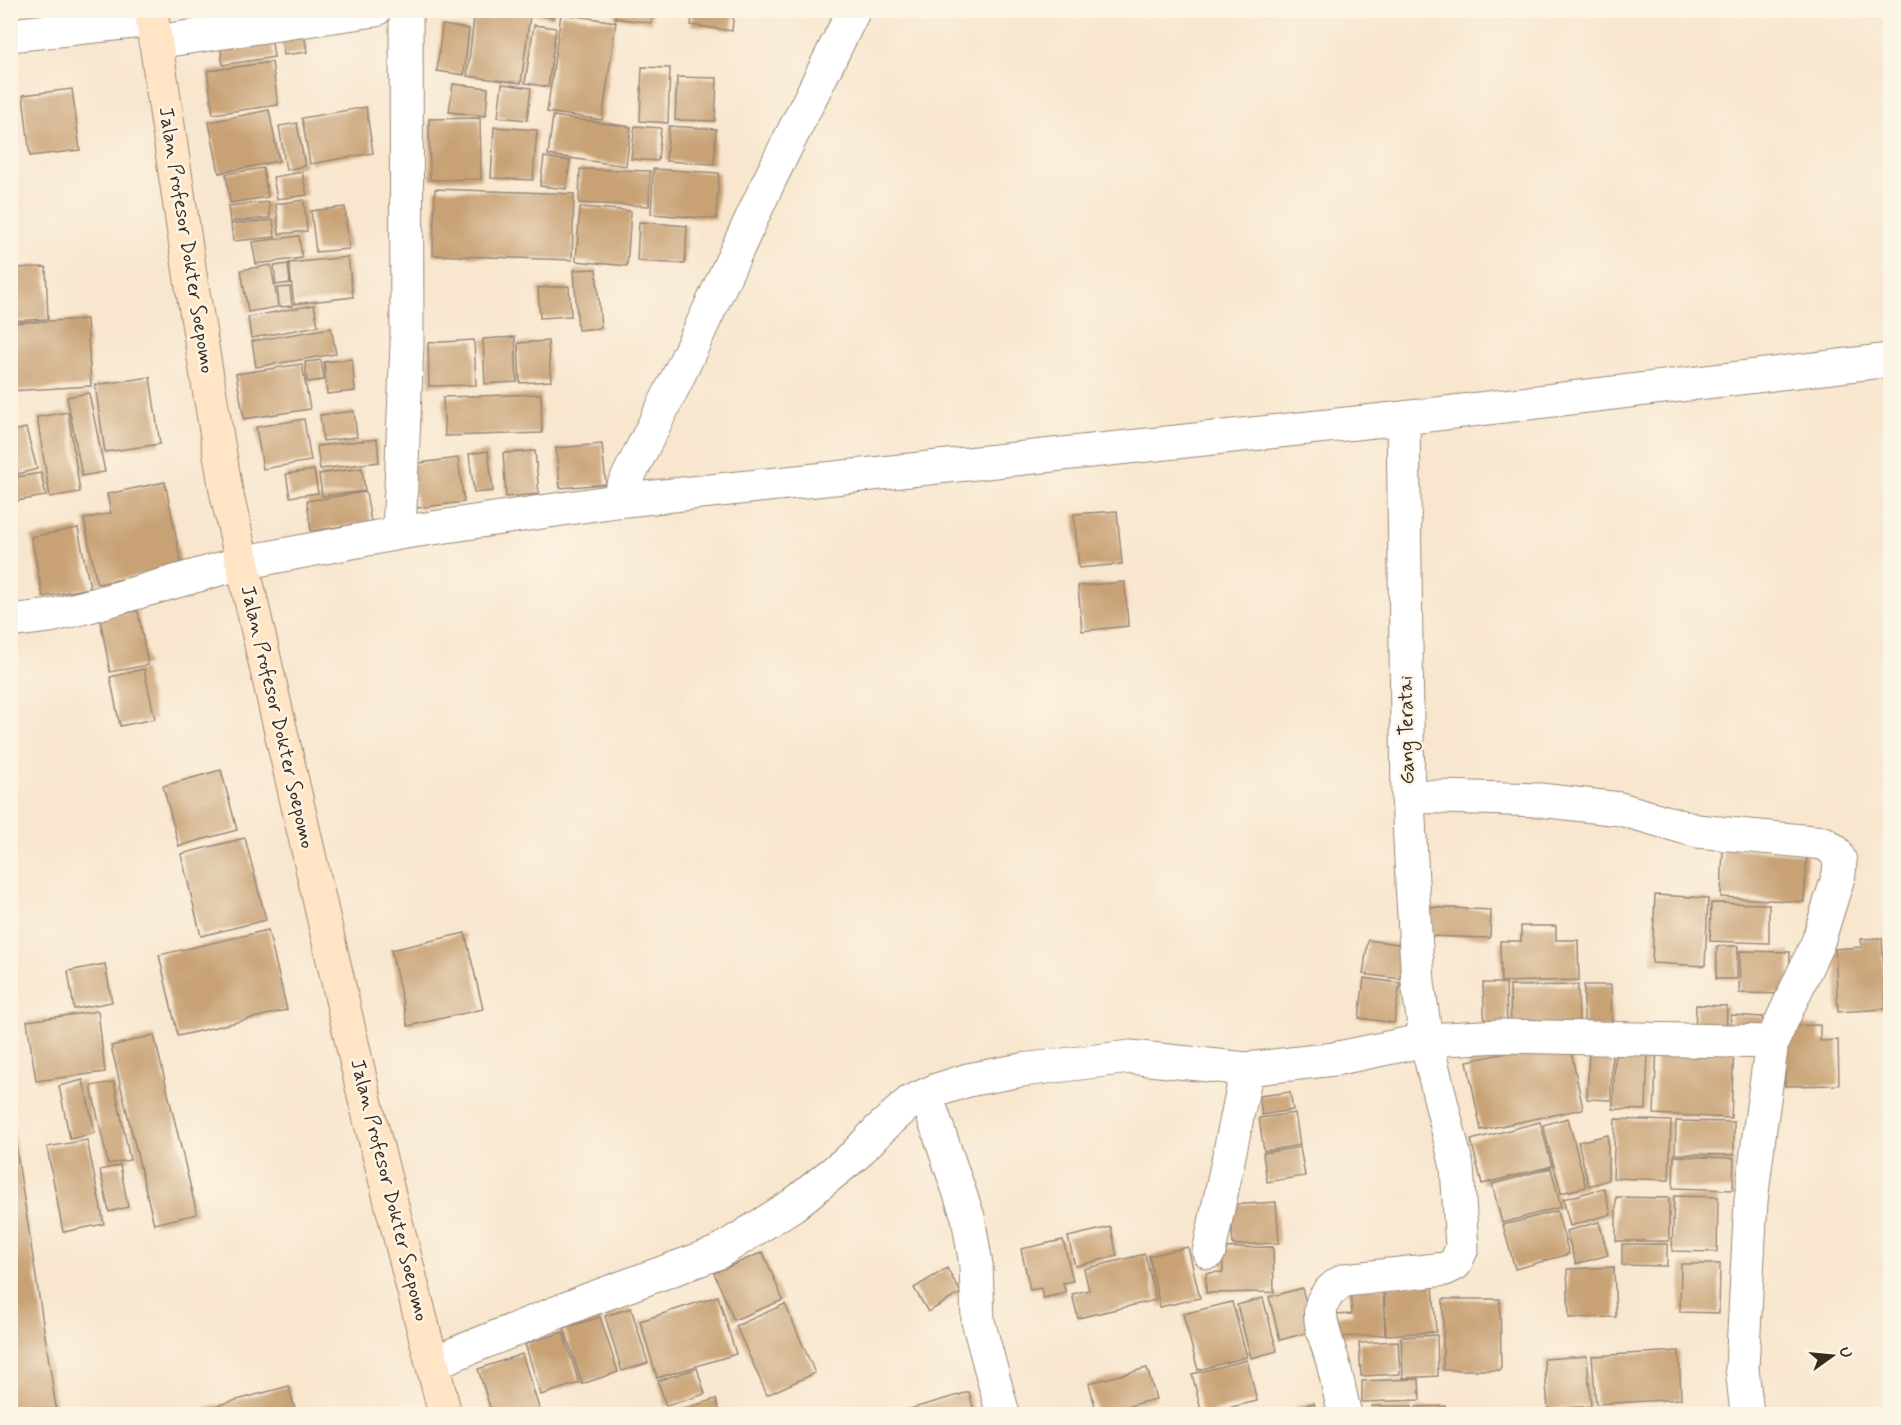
<svg xmlns="http://www.w3.org/2000/svg" width="1901" height="1425" font-family="Mynerve,sans-serif">
	<style>
		.building { fill: #c8a174 }
		.lines { fill: none; stroke-linecap: round; stroke-linejoin: round }
		.minor-casing { stroke: #9a8876; stroke-width: 35 }
		.secondary-casing { stroke: #9a8876; stroke-width: 35 }
		.minor { stroke: #fff; stroke-width: 33 }
		.secondary { stroke: #ffe4c6; stroke-width: 33 }
		.labels { text-anchor: middle; dominant-baseline: central; stroke-width: 5; stroke-linejoin: round; paint-order: stroke }
		.street-label { font-size: 20px; fill: #3b2a1e; stroke: #fcf5e5 }
	</style>
	<rect width="100%" height="100%" fill="#fcf5e5"/>
	<filter id="ink" filterUnits="userSpaceOnUse"><feTurbulence type="fractalNoise" baseFrequency=".0167" numOctaves="2"/><feDisplacementMap in="SourceGraphic" scale="12" xChannelSelector="R" yChannelSelector="G"/><feConvolveMatrix kernelMatrix="1 2 1 2 8 2 1 2 1" color-interpolation-filters="sRGB"/></filter>
	<filter id="wash" filterUnits="userSpaceOnUse"><feTurbulence type="fractalNoise" baseFrequency=".008" numOctaves="4" result="noise"/><feDisplacementMap in="SourceGraphic" scale="24" xChannelSelector="R" yChannelSelector="G"/><feGaussianBlur stdDeviation="1.35" result="paint"/><feColorMatrix in="noise" values="0 0 0 0 0 0 0 0 0 0 0 0 0 0 0 0 0 1.4 0 .05"/><feComposite in="paint" operator="in"/></filter>
	<g filter="url(#wash)">
		<rect width="100%" height="100%" fill="#f8e6ce"/>
		<g id="blocks">
			<path class="building" d="M475,10H493L530,15L521,83L467,76Z
				M533,10H555L553,18L532,14Z
				M616,10H653L651,23L615,18Z
				M693,10H734L732,31L691,25Z
				M561,14L616,22L602,120L547,112Z
				M442,25L469,29L464,75L437,71Z
				M534,25L556,28L548,87L525,83Z
				M303,27L307,52L284,55L280,30Z
				M270,29L274,57L223,65L219,37Z
				M272,62L278,105L213,114L207,71Z
				M642,67L670,68L668,123L640,121Z
				M677,77L717,78L715,121L675,120Z
				M453,84L488,88L486,116L449,112Z
				M502,84L531,88L527,120L498,117Z
				M72,89L80,150L30,156L23,95Z
				M366,107L373,153L310,164L302,118Z
				M269,110L279,161L219,173L209,122Z
				M553,116L631,127L626,166L548,155Z
				M480,118L481,179L430,180L429,119Z
				M297,123L305,166L286,170L279,126Z
				M635,126L661,128L658,161L631,159Z
				M669,126L716,129L714,164L666,161Z
				M494,127L537,130L533,180L491,178Z
				M10,144H12L14,168H10Z
				M544,157L570,161L566,189L540,186Z
				M263,168L268,197L230,203L226,174Z
				M580,169L650,171L649,206L579,203Z
				M653,169L719,173L716,219L651,214Z
				M302,172L307,195L277,199L273,177Z
				M435,189L574,194L572,260L433,255Z
				M304,200L307,231L279,234L276,204Z
				M269,202L270,218L230,222L228,206Z
				M345,207L349,249L316,252L311,211Z
				M580,207L631,211L627,266L576,261Z
				M273,220L275,237L233,241L231,224Z
				M639,222L687,226L685,264L637,261Z
				M299,236L302,258L256,264L252,242Z
				M348,257L353,297L294,304L289,263Z
				M288,264L290,283L276,285L274,266Z
				M271,265L278,307L248,312L241,270Z
				M46,267L48,319L10,321V268Z
				M596,269L601,328L578,330L574,270Z
				M569,286L571,316L540,318L538,288Z
				M290,287L292,306L280,307L277,288Z
				M314,305L318,326L251,338L248,317Z
				M87,319L91,386L10,391V323Z
				M331,328L336,354L256,367L252,341Z
				M515,337L517,382L485,384L483,339Z
				M474,340L476,385L429,386L428,343Z
				M548,341L551,381L520,383L518,343Z
				M352,359L355,391L327,394L324,362Z
				M321,360L324,380L307,382L305,362Z
				M302,364L310,409L244,419L236,374Z
				M150,377L160,444L105,452L95,385Z
				M89,393L105,472L82,476L67,397Z
				M541,394L542,433L445,436L443,397Z
				M354,411L357,437L323,441L320,415Z
				M68,412L80,492L50,497L37,417Z
				M304,419L311,461L263,469L256,427Z
				M26,428L37,469L18,474L10,446V432Z
				M377,439L379,462L320,469L317,446Z
				M602,444L606,484L560,488L556,448Z
				M488,451L493,491L474,493L469,454Z
				M535,451L539,494L506,497L503,453Z
				M458,458L464,502L417,508L411,464Z
				M362,468L365,491L322,496L319,474Z
				M314,470L318,493L290,497L286,474Z
				M41,473L46,496L10,502V478Z
				M165,482L182,567L97,584L84,519L111,513L107,494Z
				M366,492L371,522L311,531L307,501Z
				M1117,511L1122,564L1079,568L1074,514Z
				M78,528L90,588L43,597L31,537Z
				M1125,582L1128,626L1082,631L1078,586Z
				M138,611L148,665L110,672L100,618Z
				M144,669L155,719L120,726L110,677Z
				M221,770L237,830L179,846L163,786Z
				M245,838L266,920L201,936L181,854Z
				M1723,848L1807,854L1804,902L1721,897Z
				M1655,895L1708,898L1705,966L1652,963Z
				M1711,903L1769,904V943L1710,941Z
				M1428,907L1491,910L1490,938L1427,936Z
				M1521,926H1556V940H1578L1579,980L1501,982L1500,941H1521Z
				M268,930L287,1010L178,1036L159,955Z
				M465,933L483,1009L408,1026L391,950Z
				M1882,938L1886,1009L1838,1012L1835,949L1862,947L1861,939Z
				M1368,940L1405,945L1400,979L1363,974Z
				M1717,946H1738L1737,979H1716Z
				M1740,951L1790,952L1789,994L1739,993Z
				M105,964L112,1002L74,1009L68,971Z
				M1364,978L1400,983L1394,1023L1359,1018Z
				M1483,983H1506L1507,1031L1485,1032Z
				M1578,985L1579,1029L1511,1030L1510,986Z
				M1584,985H1611L1612,1028H1584Z
				M1696,1005L1727,1006L1726,1036L1695,1035Z
				M98,1011L105,1072L36,1081L27,1021Z
				M1731,1015L1763,1017V1038L1731,1037Z
				M1820,1025V1041L1838,1040L1839,1085L1785,1086V1026Z
				M154,1035L197,1214L154,1224L111,1046Z
				M1569,1041L1583,1109L1481,1130L1467,1061Z
				M1657,1043L1734,1046L1731,1118L1654,1114Z
				M1589,1048L1612,1049L1611,1100L1587,1099Z
				M1615,1048L1648,1050L1646,1110L1613,1109Z
				M83,1080L95,1133L70,1139L59,1086Z
				M114,1082L130,1160L108,1164L91,1086Z
				M1290,1092L1293,1110L1262,1115L1259,1096Z
				M1295,1113L1300,1145L1264,1151L1259,1118Z
				M1568,1118L1586,1187L1561,1193L1543,1125Z
				M1615,1119L1671,1121L1669,1180L1613,1178Z
				M10,1121H12L57,1414H10Z
				M1676,1121L1734,1122V1155L1675,1154Z
				M1540,1122L1552,1166L1482,1184L1471,1140Z
				M1608,1135V1180L1589,1186L1578,1142Z
				M87,1140L104,1224L63,1232L47,1147Z
				M1300,1147L1305,1176L1267,1182L1263,1153Z
				M1674,1156L1734,1158L1733,1190L1673,1188Z
				M120,1165L128,1207L109,1212L100,1170Z
				M1551,1168L1561,1207L1502,1223L1492,1184Z
				M1604,1188L1611,1214L1570,1226L1563,1199Z
				M1674,1196L1718,1197L1717,1252L1672,1251Z
				M1616,1197L1669,1198V1241H1616Z
				M1276,1202L1279,1243L1233,1245L1230,1205Z
				M1557,1211L1569,1254L1515,1269L1503,1225Z
				M1599,1222L1608,1255L1576,1264L1566,1231Z
				M1111,1227L1117,1256L1075,1266L1068,1237Z
				M1063,1240L1073,1281L1063,1283L1066,1293L1043,1298L1041,1288L1030,1290L1021,1249Z
				M1622,1244H1667V1266L1622,1265Z
				M1188,1247L1200,1298L1160,1307L1149,1256Z
				M1273,1247L1274,1292L1206,1293V1273L1223,1272L1222,1248Z
				M763,1252L783,1300L734,1320L714,1273Z
				M1145,1254L1156,1300L1078,1318L1072,1294L1089,1290L1084,1269Z
				M1681,1264H1720L1719,1313L1680,1312Z
				M1614,1267L1616,1317L1569,1318L1567,1269Z
				M947,1268L961,1293L928,1312L914,1288Z
				M1433,1283L1436,1332L1386,1335L1384,1286Z
				M1383,1287L1385,1335L1335,1337L1333,1315L1352,1314L1350,1288Z
				M1302,1288L1313,1331L1280,1340L1269,1297Z
				M718,1296L736,1354L657,1378L640,1321Z
				M1263,1298L1277,1351L1251,1358L1237,1305Z
				M1443,1299H1500L1501,1370H1443Z
				M1232,1302L1247,1357L1198,1370L1183,1314Z
				M785,1304L815,1373L767,1395L736,1326Z
				M631,1308L648,1363L622,1371L605,1316Z
				M600,1317L618,1372L582,1384L564,1328Z
				M563,1332L579,1383L541,1395L525,1344Z
				M1437,1335L1438,1376L1403,1378L1401,1337Z
				M1398,1341L1400,1374L1361,1376L1359,1343Z
				M1679,1351L1681,1399L1596,1404L1592,1356Z
				M522,1354L541,1414H492L478,1369Z
				M1587,1356L1591,1406L1548,1409L1544,1359Z
				M1247,1360L1257,1401L1202,1414L1192,1374Z
				M697,1368L705,1394L666,1406L658,1381Z
				M1147,1368L1156,1399L1097,1414L1089,1383Z
				M1419,1379L1420,1400L1362,1402V1381Z
				M289,1386L296,1414H185Z
				M969,1392L975,1414H904L903,1411Z
				M716,1399L720,1414H680L679,1410Z
				M1314,1403L1317,1414H1297L1295,1407Z
				M1372,1406H1412V1414H1373Z
				M1445,1406L1446,1414H1416V1407Z"/>
		</g>
	</g>
	<g filter="url(#ink)">
		<use href="#blocks" fill-opacity="0" stroke="#9a8876" stroke-width="1.5"/>
		<g class="lines">
			<defs>
				<path id="minor" d="M10,35L152,20
					M155,42L375,10
					M616,501L677,379L769,181L854,10
					M399,533L407,344L406,10
					M10,621L50,616L93,605L241,563L399,533L616,501L1403,418L1890,360
					M1408,796L1540,800L1620,809L1697,831L1824,843L1835,851L1840,861L1839,874L1818,942L1772,1042L1760,1128L1751,1201L1742,1368L1747,1414
					M926,1095L968,1217L976,1265L978,1321L1003,1414
					M1209,1252L1247,1069
					M432,1363L588,1300L717,1253L793,1205L854,1156L879,1130L910,1102L937,1090L968,1080L1022,1070L1130,1057L1247,1069L1334,1059L1426,1040L1501,1036L1772,1042
					M1345,1414C1340,1396 1337,1377 1332,1359C1322,1326 1307,1301 1345,1280L1445,1269L1455,1264L1462,1248L1457,1167L1426,1040L1418,982L1412,882L1408,796L1403,418"/>
				<path id="secondary" d="M151,10L190,274L226,491L365,1100L445,1414"/>
			</defs>
			<use href="#minor" class="minor-casing"/>
			<use href="#secondary" class="secondary-casing"/>
			<use href="#minor" class="minor"/>
			<use href="#secondary" class="secondary"/>
		</g>
	</g>
	<g class="labels">
		<g class="street-label">
			<text transform="translate(186 240) rotate(81)">Jalan Profesor Dokter Soepomo</text>
			<text transform="translate(277 717) rotate(77)">Jalan Profesor Dokter Soepomo</text>
			<text transform="translate(1407 730) rotate(-91)">Gang Teratai</text>
			<text transform="translate(389 1190) rotate(76)">Jalan Profesor Dokter Soepomo</text>
		</g>
	</g>
	<rect width="1901" height="1425" fill="none" stroke="#fcf5e5" stroke-width="36"/>
	<g transform="translate(1832 1356) rotate(75)" stroke="#fcf5e5" stroke-width="4.5" paint-order="stroke">
	<path d="M0-4.5L10 22L0 15L-10 22Z" fill="#3b2a1e"/>
	<text y="-9" font-size="16" font-weight="bold" text-anchor="middle" fill="#3b2a1e">U</text>
	</g>
</svg>
